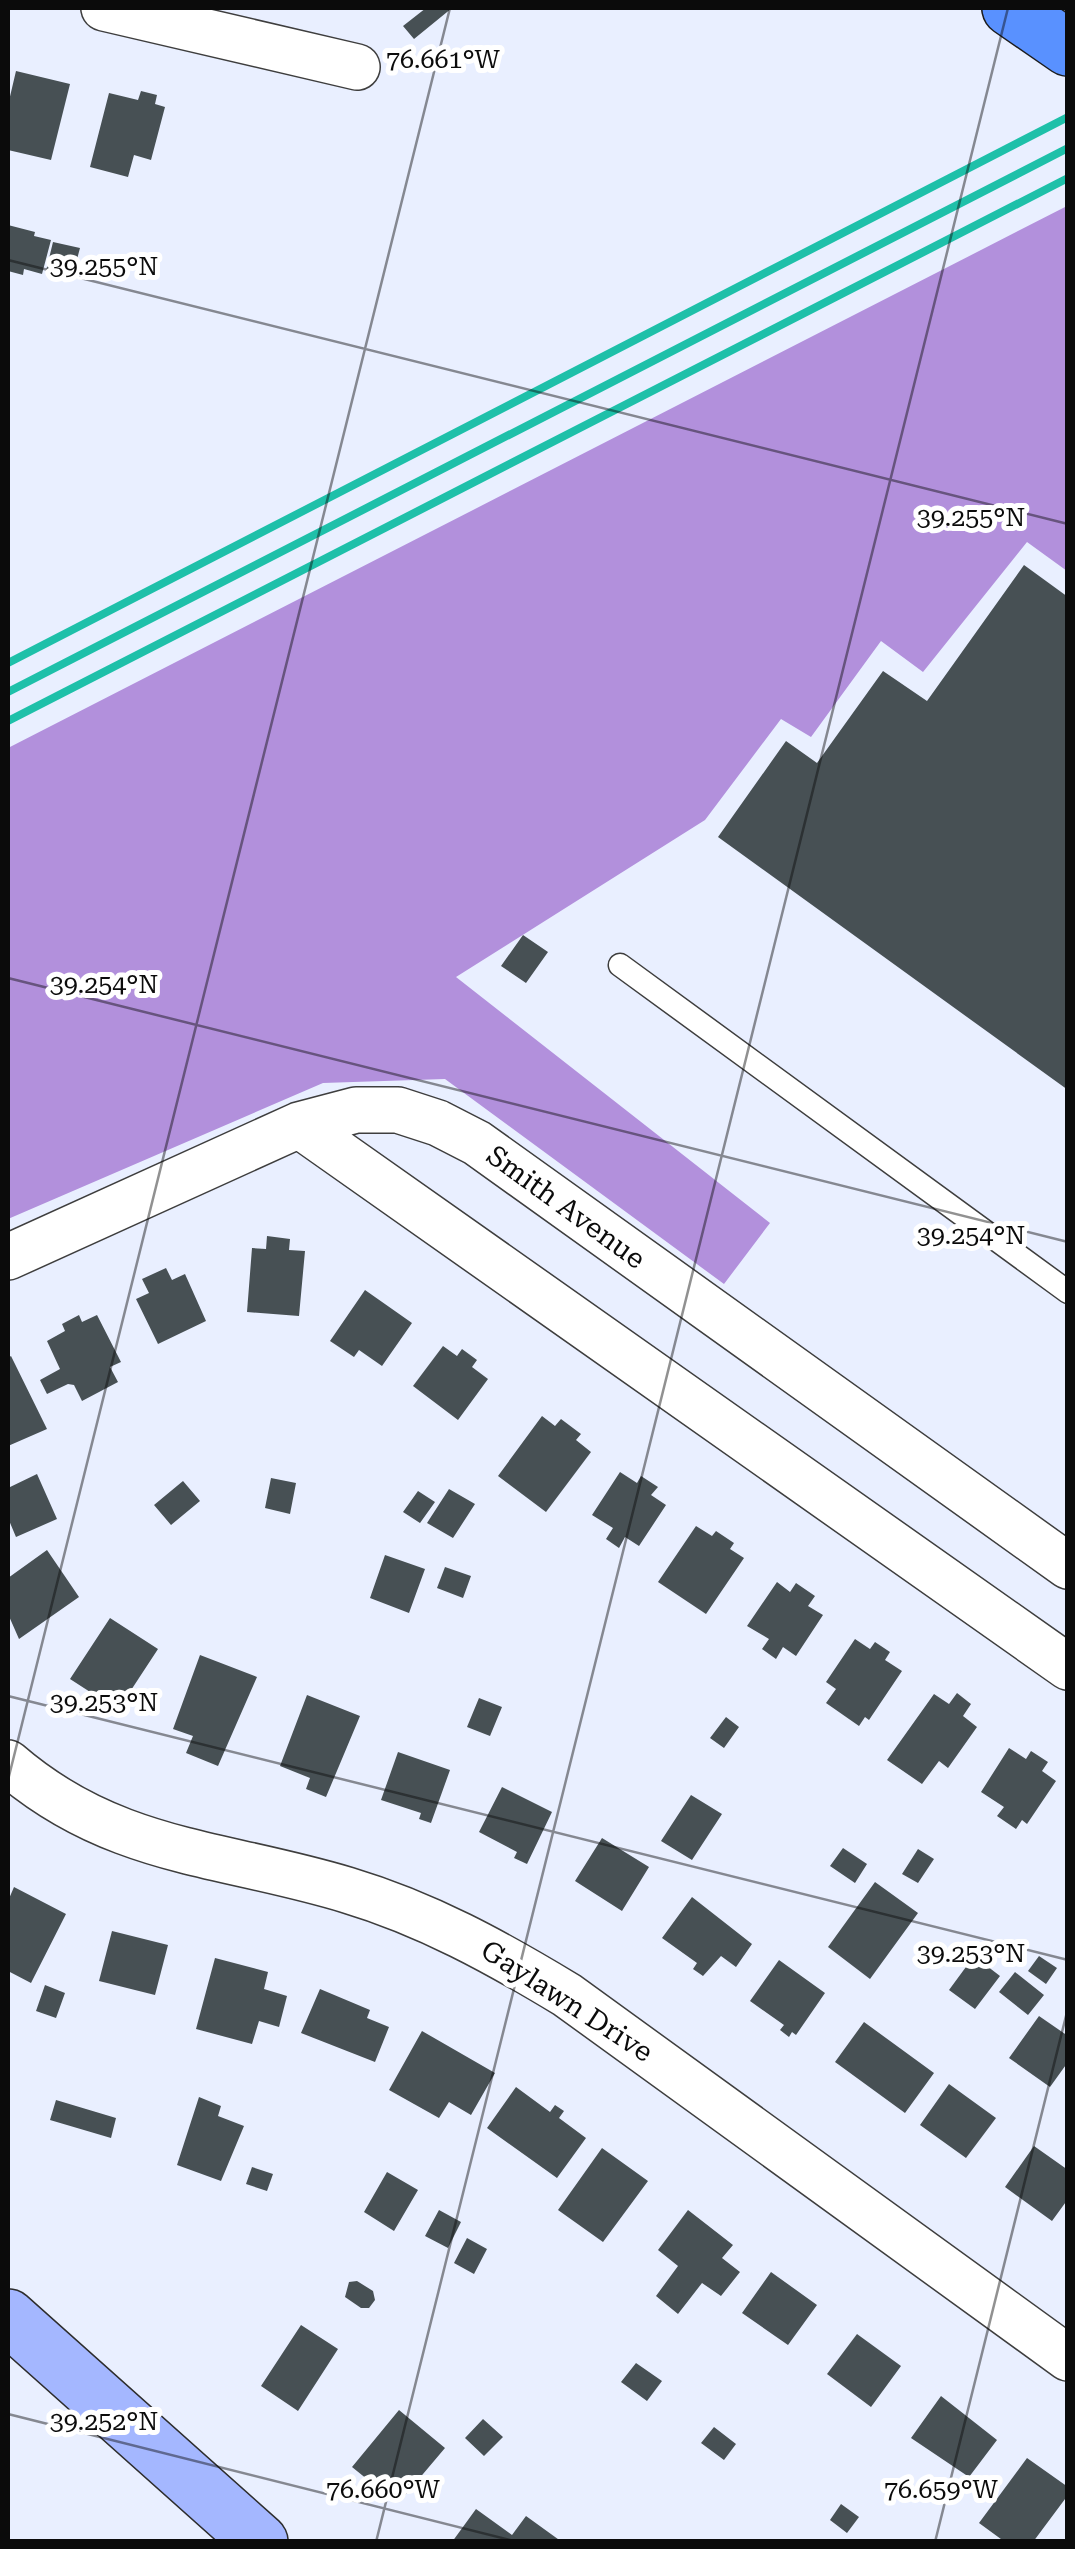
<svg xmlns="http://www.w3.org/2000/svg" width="1075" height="2549" font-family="'Roboto Serif',serif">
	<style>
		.forest { fill: #b290dc }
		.building { fill: #475054 }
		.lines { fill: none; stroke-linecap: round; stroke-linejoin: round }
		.lane-casing { stroke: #3e3e3e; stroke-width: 25 }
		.street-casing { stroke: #3e3e3e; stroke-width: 48 }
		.secondary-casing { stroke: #2d2d2d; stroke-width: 58 }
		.primary-casing { stroke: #1c1c1c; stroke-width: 58 }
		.lane { stroke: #fff; stroke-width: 22 }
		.street { stroke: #fff; stroke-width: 45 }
		.secondary { stroke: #a4b7ff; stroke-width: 55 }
		.primary { stroke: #5991ff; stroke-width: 55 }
		.rail { stroke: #1ec0a9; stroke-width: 8 }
		.ticks { fill: none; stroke: #0b0b0b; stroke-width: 2.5; stroke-opacity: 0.45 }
		.labels { text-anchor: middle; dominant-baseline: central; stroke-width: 10; stroke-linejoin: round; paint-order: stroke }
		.street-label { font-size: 28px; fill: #0b0b0b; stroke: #fff }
		.ticks-label { font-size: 25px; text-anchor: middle; fill: #0b0b0b; stroke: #fff; stroke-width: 10; stroke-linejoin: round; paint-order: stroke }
	</style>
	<rect width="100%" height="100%" fill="#e9efff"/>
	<path class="forest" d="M1067,206V571L1027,542L923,672L881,641L811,737L781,719L705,820L456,977L770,1223L724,1284L445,1079L323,1083L8,1219V748Z"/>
	<path class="building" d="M426,8H452L414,39L403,26Z
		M16,71L70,84L51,160L8,150V105Z
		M141,91L157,95L155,104L165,107L151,160L134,155L128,177L90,167L109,93L138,100Z
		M8,225L35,232L34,236L51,240L42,274L24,269L23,275L8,271Z
		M53,242L80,248L72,278L46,271Z
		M1024,565L1068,597V1090L718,837L786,741L817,763L883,671L927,701Z
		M523,935L548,952L526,983L501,966Z
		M267,1236L290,1239L289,1250L305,1251L299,1316L247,1312L252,1248L266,1249Z
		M166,1268L172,1280L185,1274L206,1321L158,1344L136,1299L149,1293L142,1279Z
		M365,1290L412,1323L382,1366L359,1350L354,1357L330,1341Z
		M79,1315L82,1322L97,1315L121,1362L110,1367L118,1382L82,1401L74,1385L68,1384L47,1394L40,1380L60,1369L47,1341L65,1331L62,1324Z
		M443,1346L457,1356L462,1349L477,1360L472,1367L488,1379L458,1420L413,1386Z
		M11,1356L47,1429L8,1446V1358Z
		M542,1416L555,1426L561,1419L581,1434L576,1440L591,1452L546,1512L498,1476Z
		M620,1472L637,1483L641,1476L658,1487L651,1495L666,1505L639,1546L625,1537L619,1548L606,1539L613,1528L592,1515Z
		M37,1474L57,1519L16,1537L8,1518V1488Z
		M271,1478L296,1483L290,1514L265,1508Z
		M183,1481L200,1501L171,1525L154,1505Z
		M449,1489L475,1504L453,1538L427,1523Z
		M418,1491L435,1502L420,1523L403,1512Z
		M696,1526L712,1536L716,1531L734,1543L730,1549L744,1558L706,1614L658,1582Z
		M47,1550L79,1597L19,1639L8,1614V1578Z
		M385,1555L425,1569L409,1613L370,1598Z
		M445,1567L471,1576L463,1598L437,1588Z
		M777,1582L790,1592L796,1583L815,1596L808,1606L823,1615L796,1656L783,1647L776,1659L762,1649L769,1639L747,1626Z
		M110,1618L158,1649L118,1710L70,1679Z
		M855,1639L870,1649L875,1642L890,1652L885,1660L902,1671L869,1720L865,1717L859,1726L826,1703L836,1689L826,1682Z
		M200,1655L257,1677L218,1766L186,1753L193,1736L173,1729Z
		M957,1693L971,1704L963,1716L977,1727L948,1768L939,1761L922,1784L887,1760L934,1694L949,1704Z
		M307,1695L360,1716L326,1797L306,1789L310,1778L280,1766Z
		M479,1698L502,1707L490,1736L467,1727Z
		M726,1717L739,1727L724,1748L710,1738Z
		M1009,1748L1026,1759L1031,1751L1048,1762L1042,1771L1056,1781L1027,1824L1022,1820L1016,1829L997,1816L1004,1807L981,1792Z
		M398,1752L450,1770L431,1823L419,1819L421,1813L381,1800Z
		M502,1787L552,1812L527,1864L514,1858L517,1852L479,1832Z
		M691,1795L722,1814L692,1860L661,1841Z
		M602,1838L649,1867L622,1911L575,1881Z
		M843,1848L867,1864L855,1883L830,1866Z
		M918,1849L934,1859L918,1883L902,1874Z
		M875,1882L918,1913L870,1979L828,1947Z
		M14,1887L66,1914L31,1983L8,1971V1901Z
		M692,1897L752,1944L736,1967L721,1956L703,1976L693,1969L697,1963L662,1938Z
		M112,1931L168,1945L155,1995L99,1981Z
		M974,1956L1000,1976L975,2009L949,1990Z
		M1039,1956L1057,1968L1046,1984L1028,1971Z
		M215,1958L268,1972L264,1989L287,1996L279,2027L259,2021L252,2044L196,2029Z
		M779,1960L825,1993L796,2035L792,2032L789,2037L780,2030L784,2025L750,2001Z
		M1015,1972L1044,1995L1028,2015L999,1992Z
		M45,1985L65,1993L56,2018L36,2011Z
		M320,1989L370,2010L367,2018L389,2027L375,2062L301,2033Z
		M1039,2016L1068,2036V2062L1050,2087L1009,2058Z
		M864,2022L934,2073L905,2113L835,2062Z
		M422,2031L495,2073L471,2115L449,2102L439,2118L389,2090Z
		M949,2084L996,2118L966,2158L920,2125Z
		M516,2087L550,2112L555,2105L564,2111L559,2118L586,2138L557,2178L487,2128Z
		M199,2097L221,2106L218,2116L244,2126L221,2181L177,2165Z
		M56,2100L116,2118L111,2138L50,2120Z
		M1034,2146L1068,2170V2199L1052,2221L1005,2187Z
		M602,2148L648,2181L603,2242L558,2210Z
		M252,2167L273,2174L267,2191L246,2184Z
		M387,2172L418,2190L394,2231L364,2212Z
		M439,2210L461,2222L448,2248L425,2236Z
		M688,2210L733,2245L722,2258L740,2272L721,2296L702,2283L678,2314L656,2296L678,2266L658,2250Z
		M467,2238L487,2249L474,2274L454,2263Z
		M771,2272L817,2305L788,2345L742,2313Z
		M357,2281L373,2291L375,2300L369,2308H361L345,2297L349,2282Z
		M301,2325L338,2349L298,2411L261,2386Z
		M857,2334L901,2366L871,2407L827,2374Z
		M636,2363L662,2381L647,2401L621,2382Z
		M941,2396L997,2440L969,2477L911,2438Z
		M399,2410L445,2448L401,2500L381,2484L378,2488L352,2467Z
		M483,2419L503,2437L484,2456L465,2438Z
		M714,2427L736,2444L724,2460L701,2443Z
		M1027,2458L1068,2487V2495L1033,2542H1005L979,2523Z
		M841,2504L859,2517L847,2533L830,2520Z
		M476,2509L512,2535L526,2516L562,2542H452Z"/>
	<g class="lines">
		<defs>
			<path id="lane" d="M620,965L1068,1292"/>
			<path id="street" d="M104,8L357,67
				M299,1125L1068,1667
				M8,1257L299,1125L356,1110H398L438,1123L477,1143L1068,1566
				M8,1763C113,1854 222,1852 347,1890C427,1914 496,1952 567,1995L1068,2358"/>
			<path id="secondary" d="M8,2317L260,2542"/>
			<path id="primary" d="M1010,8L1068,48"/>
		</defs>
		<use href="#lane" class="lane-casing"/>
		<use href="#street" class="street-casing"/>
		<use href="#secondary" class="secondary-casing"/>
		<use href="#primary" class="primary-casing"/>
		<use href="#lane" class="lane"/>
		<use href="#street" class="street"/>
		<use href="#secondary" class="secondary"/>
		<use href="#primary" class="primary"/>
		<path class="rail" d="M8,663L1068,117
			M8,692L1068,148
			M8,721L1068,178"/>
	</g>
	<path class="ticks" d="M8,260L1068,524M8,978L1068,1242M8,1696L1068,1960M8,1780L450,8M8,2414L518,2542M376,2542L1008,8M935,2542L1068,2008"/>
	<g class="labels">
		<g class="street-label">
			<text transform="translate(566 1207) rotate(36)">Smith Avenue</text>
			<text transform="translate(567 2001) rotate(33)">Gaylawn Drive</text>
		</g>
	</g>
	<g class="ticks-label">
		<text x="443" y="68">76.661°W</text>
		<text x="104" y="275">39.255°N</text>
		<text x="971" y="526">39.255°N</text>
		<text x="104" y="993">39.254°N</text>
		<text x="971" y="1244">39.254°N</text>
		<text x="104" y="1711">39.253°N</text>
		<text x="971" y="1962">39.253°N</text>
		<text x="104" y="2430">39.252°N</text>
		<text x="383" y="2498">76.660°W</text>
		<text x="941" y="2498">76.659°W</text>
	</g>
	<rect width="1075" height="2549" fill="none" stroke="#0b0b0b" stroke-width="20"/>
</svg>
